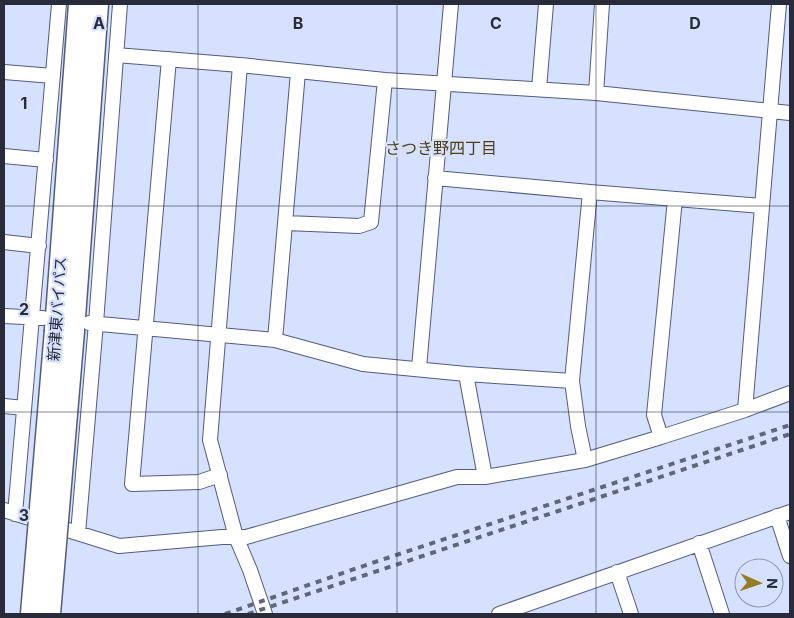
<svg xmlns="http://www.w3.org/2000/svg" width="794" height="618" font-family="Inter,'Noto Sans JP',sans-serif">
	<style>
		.lines { fill: none; stroke-linecap: round; stroke-linejoin: round }
		.minor-casing { stroke: #535c7d; stroke-width: 16 }
		.trunk-casing { stroke: #535c7d; stroke-width: 25 }
		.minor { stroke: #fff; stroke-width: 14 }
		.trunk { stroke: #fff; stroke-width: 22 }
		.rail { stroke: #60667b; stroke-width: 4; stroke-dasharray: 6 6; stroke-linecap: butt }
		.trunk-bridge-casing { stroke: #535c7d; stroke-width: 25; stroke-linecap: butt }
		.trunk-bridge { stroke: #fff; stroke-width: 22 }
		.grid { fill: none; stroke: #272b3a; stroke-width: 1; stroke-opacity: 0.55 }
		.labels { text-anchor: middle; dominant-baseline: central; stroke-width: 4.5; stroke-linejoin: round; paint-order: stroke }
		.street-label { font-size: 15px; fill: #272b3a; stroke: #d6e0ff }
		.neighbourhood-label { font-size: 16px; fill: #4b3f16; stroke: #d6e0ff }
		.grid-label { font-size: 16px; text-anchor: middle; font-weight: bold; fill: #272b3a; stroke: #d6e0ff; stroke-width: 4.5; stroke-linejoin: round; paint-order: stroke }
	</style>
	<rect width="100%" height="100%" fill="#d6e0ff"/>
	<g class="lines">
		<defs>
			<path id="minor" d="M116,55L240,65L385,80L596,93L790,113
				M169,59L132,484L199,482L220,475
				M240,65L210,440L236,537L250,570L265,614
				M4,72L53,76
				M539,89L546,4
				M596,93L602,4
				M4,156L46,160
				M590,192L762,206
				M675,199L654,415L661,437L745,410L790,393
				M286,223L359,226L371,222L385,80
				M4,242L39,246
				M4,316L43,318
				M89,323L275,340L363,364L466,374L572,381
				M275,340L298,72
				M419,368L451,4
				M466,374L485,477
				M4,406L24,408
				M745,410L779,4
				M585,460L661,437
				M4,510L119,546L222,537H246L457,477H485L585,460L578,426L572,381L590,192L435,178
				M15,514L59,4
				M777,516L790,556
				M78,533L96,323L120,4
				M699,543L722,614
				M617,572L631,614
				M499,614L790,512"/>
			<path id="trunk" d="M56,330L80,4
				M73,331L97,4"/>
		</defs>
		<use href="#minor" class="minor-casing"/>
		<use href="#trunk" class="trunk-casing"/>
		<use href="#minor" class="minor"/>
		<use href="#trunk" class="trunk"/>
		<path class="rail" d="M225,614L369,564L790,425
			M248,614L790,434"/>
		<defs>
			<path id="trunk-bridge" d="M32,614L56,330
				M49,614L73,331"/>
		</defs>
		<use href="#trunk-bridge" class="trunk-bridge-casing"/>
		<use href="#trunk-bridge" class="trunk-bridge"/>
	</g>
	<path class="grid" d="M198,4V614M397,4V614M596,4V614M4,206H790M4,412H790"/>
	<g class="labels">
		<g class="street-label">
			<text transform="translate(57 309) rotate(-86)">新津東バイパス</text>
		</g>
		<g class="neighbourhood-label">
			<text x="441" y="148">さつき野四丁目</text>
		</g>
	</g>
	<g class="grid-label">
		<text x="99" y="29">A</text>
		<text x="298" y="29">B</text>
		<text x="496" y="29">C</text>
		<text x="695" y="29">D</text>
		<text x="24" y="109">1</text>
		<text x="24" y="315">2</text>
		<text x="24" y="521">3</text>
	</g>
	<rect width="794" height="618" fill="none" stroke="#272b3a" stroke-width="10"/>
	<g transform="translate(759 583) rotate(92)"><circle r="24" fill="#d6e0ff" stroke="#9098b0"/>
	<path d="M0-4L9 19L0 12L-9 19Z" fill="#957b23"/>
	<text y="-8" font-size="14" font-weight="bold" text-anchor="middle" fill="#272b3a">N</text>
	</g>
</svg>
